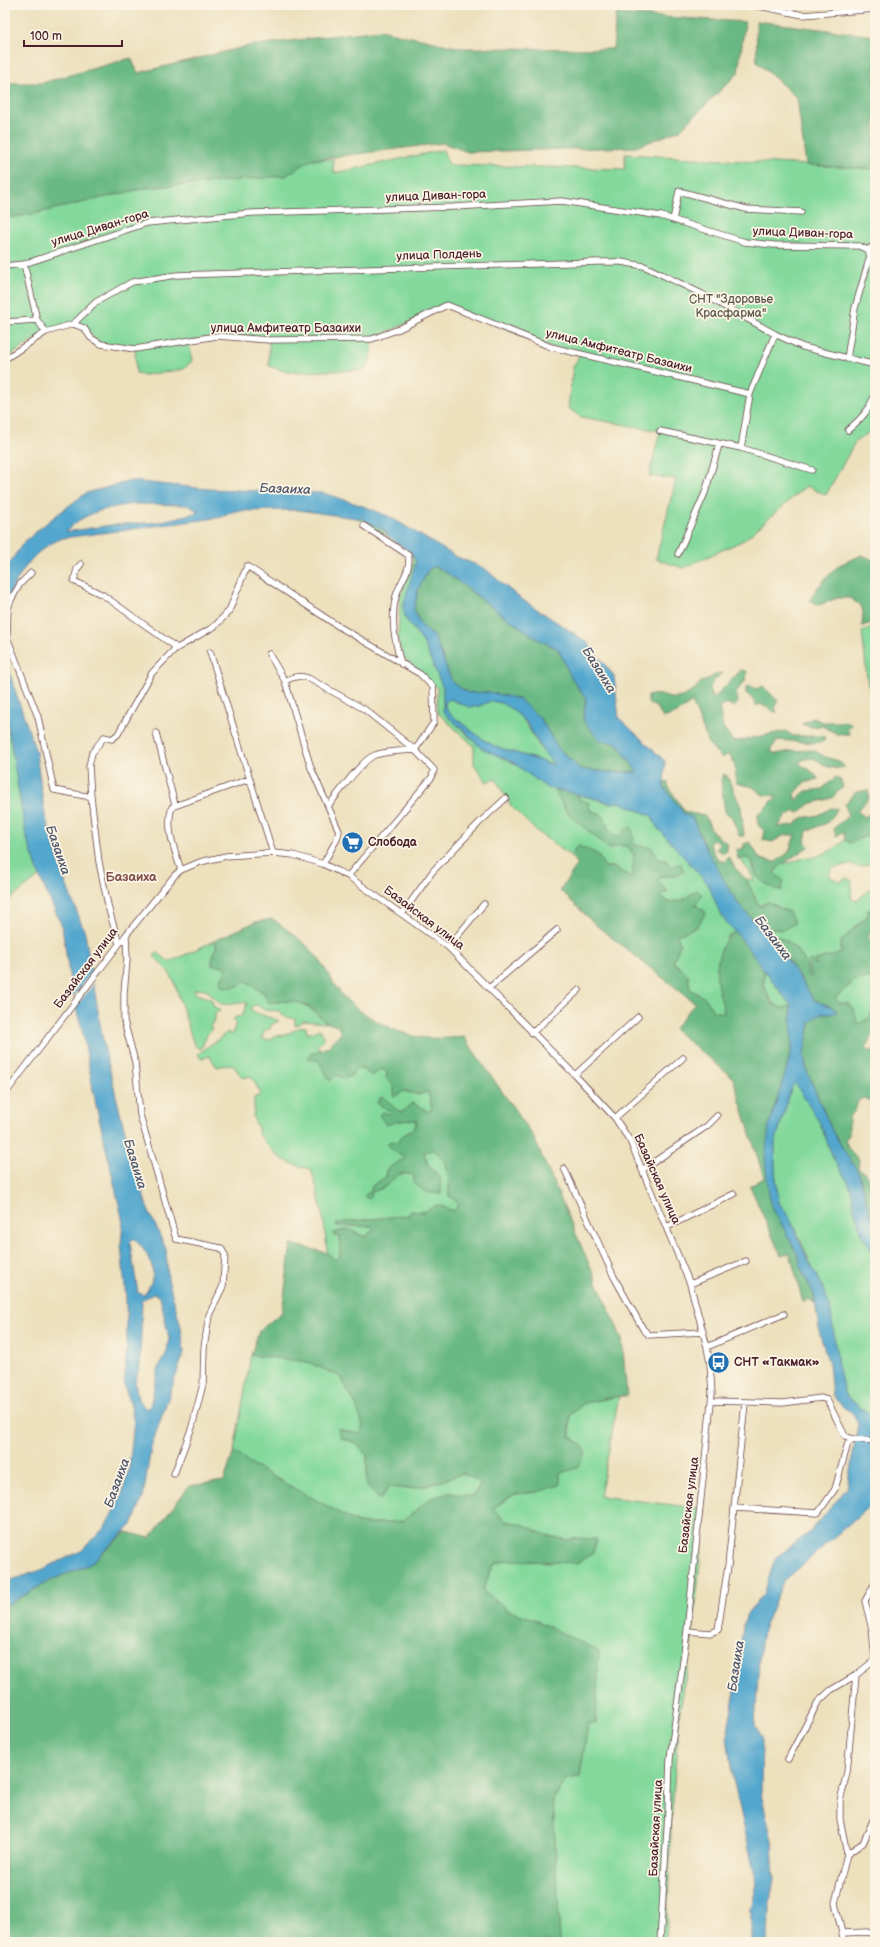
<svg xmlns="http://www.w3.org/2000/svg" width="880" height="1947" font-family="'Balsamiq Sans',sans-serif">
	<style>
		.green { fill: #83d99c; stroke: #667c64 }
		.forest { fill: #6ab984; stroke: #5a6c58 }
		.water { fill: #52a7ce; stroke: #4e637c; fill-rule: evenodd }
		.pier { fill: #ece0bd }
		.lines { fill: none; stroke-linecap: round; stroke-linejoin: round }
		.minor-casing { stroke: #623c41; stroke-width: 7 }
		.minor { stroke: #fff; stroke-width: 5.5 }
		.labels { text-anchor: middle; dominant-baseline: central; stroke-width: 3.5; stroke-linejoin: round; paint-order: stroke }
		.street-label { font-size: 12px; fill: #4a1f2b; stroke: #fcf5e5 }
		.park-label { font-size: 12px; fill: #5b574d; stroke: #fcf5e5 }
		.poi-label { font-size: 12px; font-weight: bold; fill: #4a1f2b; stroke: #fcf5e5; text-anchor: start }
		.water-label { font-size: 13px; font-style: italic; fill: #4d556c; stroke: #fcf5e5 }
		.neighbourhood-label { font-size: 13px; font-weight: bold; fill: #82504c; stroke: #fcf5e5 }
	</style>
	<rect width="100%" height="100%" fill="#fcf5e5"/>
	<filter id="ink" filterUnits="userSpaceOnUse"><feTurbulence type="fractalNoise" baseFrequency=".025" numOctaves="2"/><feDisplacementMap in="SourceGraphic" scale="8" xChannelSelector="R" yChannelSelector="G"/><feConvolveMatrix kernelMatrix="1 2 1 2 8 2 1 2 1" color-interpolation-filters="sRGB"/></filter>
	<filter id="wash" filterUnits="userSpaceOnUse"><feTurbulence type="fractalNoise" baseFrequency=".012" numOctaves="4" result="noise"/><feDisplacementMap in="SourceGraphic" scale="16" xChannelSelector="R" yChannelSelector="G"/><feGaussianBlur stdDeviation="0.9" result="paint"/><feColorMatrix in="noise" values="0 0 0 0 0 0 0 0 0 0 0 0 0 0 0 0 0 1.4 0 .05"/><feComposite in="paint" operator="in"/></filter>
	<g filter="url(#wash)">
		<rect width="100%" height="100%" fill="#ece0bd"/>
		<path class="green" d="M443,150L449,165L625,169V154L875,169V428L855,442L826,495L806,486L744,540L683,568L656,559L676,479L649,476L660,431L581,417L568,408L573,367L580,355L551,347L447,305L372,339C372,351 373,361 363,370L288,372L269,366V340L217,336L189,341L192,361L184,369L145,375L136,373L135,349L101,344L84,328L73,324L46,332L5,359V218L28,215L145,188L285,176L310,160L333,159L334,173Z
			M356,518C369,519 382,528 390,538Z
			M410,552L416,561L405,618L423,642L443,688V711L481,748L514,763L547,788L554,789L568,814L610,849L619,845L629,847L634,855L633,878L613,867H605L597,854L575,849L572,857L535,830L511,806L495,778L487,782L474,764V746L437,712V688L403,657L398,641L400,597L413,561Z
			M875,627V688L868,686L862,631Z
			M450,699C457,703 470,708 479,706C484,705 487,700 493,701C519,704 529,730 541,749C545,754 553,759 554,765L494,746L482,739L449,713L445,707V701Z
			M5,708L26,836L40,876L5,903Z
			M577,794L610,803L619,802L652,816L657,827L709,884L721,916L735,931L728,936L720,953L717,982L723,1002L724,1013L713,1011L706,999L690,989L688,974L673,962L680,945L677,935L697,927L706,912L695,905L697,890L681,901L668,902L660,895L668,892L657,881L661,876H670L671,866L659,860L651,847L638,846L622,835L619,836L610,832L602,815C590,810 582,805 577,794Z
			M867,836L875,839V862L859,867L851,864L832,868L829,876L840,882L847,878L852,881L851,898L856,901L872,888H875V908L867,911L870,913L841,941V953L816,960V966L809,965L812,976L810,977C806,972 808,968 805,962C799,950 787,939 773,935L769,936L765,933L767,928L782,930L795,923L789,912L768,902L759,906L746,879L754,880L750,872L740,859L749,858L757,877L774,873L782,863C790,864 795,861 803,858C806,857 809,858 812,858C824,854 836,849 845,840L850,843Z
			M216,940C217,952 212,954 212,964L224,966L226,972L221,979L246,981L264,993L269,1003C299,998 305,1002 326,1023L303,1021L295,1026V1019L283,1016L280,1011L264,1010L259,1006L254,1005L250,1009C259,1016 269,1016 279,1021L271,1025L270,1029L265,1030L263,1034V1039L271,1040L273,1036L285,1035L301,1027H306L307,1033H311L320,1029L325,1038L316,1047L322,1050L311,1054L319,1061L330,1081L336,1075H352L356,1069H382L388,1073L387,1078C390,1082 395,1090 402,1091C408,1093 411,1092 418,1095L428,1092L432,1109L427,1112L412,1103L402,1112L397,1110L384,1097L380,1098L377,1103L392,1112L386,1125L397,1121L417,1120L415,1127L401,1137L398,1142L390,1141L394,1151L407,1157L386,1170V1177L372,1186L368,1199L370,1197L371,1192C387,1188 386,1182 397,1175C401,1172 432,1177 440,1177L429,1167L424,1152L434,1150C450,1161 449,1178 449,1196L456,1200L459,1204L454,1211L437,1205L424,1212L410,1211L409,1215L337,1223V1226H372L374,1229L365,1237L348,1229L333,1233L334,1236H340V1256L335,1260L327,1253C325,1223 320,1197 311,1169C280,1162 276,1156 257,1132L259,1131L252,1115L254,1114V1098L261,1094L251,1076L243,1078L232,1064L217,1067L209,1056L201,1059L198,1054L228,1032L232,1035L236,1022L233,1019L236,1017L242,1016L247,1003C243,1001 231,1006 221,1004C210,996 211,987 194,990L196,994L211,999L214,1007L219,1009L220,1011L215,1014V1020L210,1026L212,1029L208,1033L201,1049L194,1045L174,981L167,970L154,956L157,952L168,961L174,960Z
			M764,969L791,1006L781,1008C766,999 763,986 764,969Z
			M867,976H875V1003L869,1019L860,1024L857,1023L856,1016L848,1003H839L835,998L854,981Z
			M795,1082L820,1123L834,1160L850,1185L855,1212L864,1239L875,1256L873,1363L875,1408L870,1413L862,1409L845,1395L838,1366L831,1312L801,1241L789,1217L779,1203L775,1172V1143L792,1086Z
			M251,1355L308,1362L341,1377L357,1407L363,1426L360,1434L338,1429L341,1438L356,1443L367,1455V1486L380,1500L389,1487C421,1491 434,1484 463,1473L481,1483L473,1496L449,1493L431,1498L403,1521L369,1524L358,1523L255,1467L234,1451Z
			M619,1396L600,1496L705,1509L693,1634L679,1716L672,1811L666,1942H560L553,1800L566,1779L580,1777L588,1723L595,1724L599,1652L531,1618L509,1611L483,1591L489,1574L495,1564L508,1560L546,1562L579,1538L567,1540L546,1535L522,1524L505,1521L493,1508L515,1494L537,1492L560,1473L581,1444L570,1436V1415L584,1403Z"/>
		<path class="forest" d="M616,14L745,22L738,73L680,130L636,147L468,152L443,143L311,160L285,176L145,188L28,215L5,218V83H42L131,58L138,73L248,46L380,30L461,48L613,49Z
			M756,21L875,36V169L806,165L797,98L757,62Z
			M862,555L875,561V622L862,626L863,611L861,606L850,598H837L819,605L810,600L817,588L839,565Z
			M435,566L451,576L501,614L538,639L558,649L571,677L586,699L583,720L600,741L617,743L638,772H607L580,769L558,748L540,718L489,692L468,693L452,682L435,638L420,624L414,609L418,590L428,570Z
			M741,670L747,671L745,681L736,692L738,702L734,707L727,703L719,707L723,727L733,742L786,731L793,736H824V741L814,743L778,740L770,750L776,754L791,751L814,750L825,757L839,761L845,767C841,768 833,769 829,767C816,762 816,753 799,762C806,770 811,767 818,779L804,783L794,795L796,800L806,791L822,789L836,777L841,781L843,787L832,798L809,804L799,813L795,811L786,816L778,827L794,825L802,818L819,815L831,808L838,809L827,823L807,831L805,842L809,846L776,869L774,873L784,881L781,891C773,888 762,883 757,876C754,870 754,863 749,858L738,859L736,850L744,848V844L750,842L760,859L776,862L789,852L795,835H785L772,842L763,840L765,831L758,825V815L777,796L763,795L753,787L736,783L735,766L729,754L722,758L709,744L692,702L677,713L663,718L656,707L648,703V696C662,691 666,700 677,698C686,697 696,689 701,682C709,681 713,673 722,673L713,682L709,689L713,699Z
			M751,686L756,689L763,686L778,701L775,706L777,713L760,704L756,706L752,698L746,693V687Z
			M813,718L822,722H847L852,725L847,729L850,734H837L822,726L811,727L802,724Z
			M723,774L727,776L741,807L744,836H739L732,817L725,812L721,781Z
			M668,782V786L685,812L705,816L712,831L727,844V851L723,853L716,849L720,845L717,840H713L709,843L717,858L724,862L729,857L735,868L746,879L759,906L764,905L768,902L789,912L795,923L782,930L767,928L765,933C732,906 709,856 692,817L685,815L664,787L665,783Z
			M554,789L577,794L580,800L588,802L590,810L602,815L610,832L619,836L622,835L624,830L631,827L634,836L633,844L638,846L651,847L659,860H666L671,866L681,864L684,872L670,876H661L657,881L668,891L660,895L668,902L681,901L697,890L702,895L695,905L706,912L697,927L677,935L680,945L673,962L688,974L690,989L706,999L713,1011L724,1013C723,1002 718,993 717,982C715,965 720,941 735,931L764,969L763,984L771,1002L781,1008L791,1006L792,1047L787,1067L769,1126L782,1225L798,1255L803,1273L814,1295L815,1303L808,1299L803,1303L790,1253L781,1256L750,1186L764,1178L733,1078L674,1029L695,1003L597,926L560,890L578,864L572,857L575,849L579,846L597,854L605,867H613L632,878L634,855L629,847L619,845L610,849L568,814Z
			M868,790L869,798L857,811L865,817L872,812V802H875C875,810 876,820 870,825L871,829L875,830V839L867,836L850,843L845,840L844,833L842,832L836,837L834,828L848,816L845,804L856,792Z
			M875,908V934H869L868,937L872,941L875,939V976L854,981L835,998L839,1003C853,1003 855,1010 857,1023H860L869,1019L875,1003C875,1019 876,1033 866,1046L868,1051H874L875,1053V1102L863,1098L858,1101L855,1111L849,1117V1135L845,1140L849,1149L859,1160L858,1169L866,1173L874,1198L875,1232L859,1174L832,1131L807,1071L804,1055L810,1023L816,1017L823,1013L831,1014L832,1007L814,1000L786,956L769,936L773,935C787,939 799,950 805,962C808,968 806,972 810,977L812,976L809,969V961L811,960L816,965L815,960L841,953V941L869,914L867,912Z
			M273,919C288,931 307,943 319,959C327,971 333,984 342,995C359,1015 402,1037 428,1038C440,1039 452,1038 464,1037L533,1136L622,1339L627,1396H619L584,1403L570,1415V1436L581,1444L586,1451L578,1468L560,1473V1485L537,1492L515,1494L493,1508L505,1521L522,1524L546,1535L567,1540L579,1538L597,1539L593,1553L577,1563L508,1560L495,1564L489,1574L483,1591L509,1611L531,1618L599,1651L596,1724L588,1723L580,1777L566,1779L553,1800L560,1942H5V1606L51,1580L90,1564L126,1532L150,1538L189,1486L224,1481L234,1451L255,1467L358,1523L369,1524L403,1521L431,1498L449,1493L473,1496L481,1483L463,1473C434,1484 420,1491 389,1487L380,1500L367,1486V1455L356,1443L341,1438L338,1429L360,1434L363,1426L357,1407L341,1377L308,1362L251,1355L259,1331L282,1312L291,1244L327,1253L335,1260L340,1256V1236H334L333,1233L348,1229L365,1237L374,1229L371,1226H337L336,1223L409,1215L410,1211L424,1212L437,1205L454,1211L459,1204L456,1200L449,1196C449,1178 450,1161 434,1150L424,1152L429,1167L440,1177L441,1194L425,1192L413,1182L414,1176C396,1167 394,1183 381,1189C378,1190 374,1191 372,1192L370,1197L368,1199L364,1196L370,1191L372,1186L386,1177V1170L406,1157L394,1151L387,1144L390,1141L398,1142L401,1137L415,1127L417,1120L397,1121L386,1125L379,1115L383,1112L390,1114L392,1112L377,1103L380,1098L384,1097L397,1110L402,1112L412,1103L425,1109L427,1112L432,1109L428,1092C425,1092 421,1095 418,1094C406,1094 409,1086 394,1097V1087L386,1078L387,1073L382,1069L372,1076L362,1069H356L352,1075L344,1079L336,1075L330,1081L319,1061L308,1058L310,1054L328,1047L341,1033L338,1026C319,1022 324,1018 311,1008C298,999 284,1001 269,1003L264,993L246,981C239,988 231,988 221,986V979L226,972L224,966L212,965C212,955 217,951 216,940L255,922Z"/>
		<path class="water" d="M131,481L209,489L323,493L366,507L390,517L455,556L484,568L517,596L587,642L614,676L619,718L665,761L664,787L685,815L692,817L703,843L736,901L762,930L775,941L814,1000L832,1007L838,1012L831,1014L823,1013L816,1017L810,1023L804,1055L807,1071L832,1131L859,1174L875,1232V1256L864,1239L855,1212L850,1185L834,1160L820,1123L795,1083L792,1086L775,1143V1172L779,1203L789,1217L808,1260L824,1289L831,1312L838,1366L845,1395L862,1409L870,1413L875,1408V1501L783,1582L763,1630L759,1660L755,1725L762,1737L761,1794L772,1840L774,1878L769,1910L768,1942H751V1909L757,1884L732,1774L727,1736L737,1680L743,1625L748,1612L764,1594L775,1558L810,1532L847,1488L858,1424L854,1415L842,1406L832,1395L829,1364L820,1335L814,1295L803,1273L798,1255L770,1203L765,1159L769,1126L787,1067L792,1047L791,1006L735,931L721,916L708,884L657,827L652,816L619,802L610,803L598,799L547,788L514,763L481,748L466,732L448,717L443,711V688L430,658L423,642L405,618L403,606L416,561L410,552L390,538L385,531L363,519L298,510L234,511L222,517L202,520L63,538C31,550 19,575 5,603V570L23,543L50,520L86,493ZM133,504L188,505L199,512L158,522L111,525L66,532C83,512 108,508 133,504ZM435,566L451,576L501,614L538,639L558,649L571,677L586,699L583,720L600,741L617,743L637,772H607L580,769L558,748L540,718L519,699L489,692L468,693L452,682L435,638L420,624L414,609L418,590L428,570ZM450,699L469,707L479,706L491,701L501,703L513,710L526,722L543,751L554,765L494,746L482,739L449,713L445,707V702Z
			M5,652L12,681L36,752L45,815L63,876L85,933L103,1041L121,1117L147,1207L166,1249L168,1279L181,1327L184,1353L151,1447L143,1498L132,1525L90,1564L51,1580L5,1606V1582L41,1570L81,1551L105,1527L121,1497L129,1468L134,1423L130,1402L124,1385L127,1339L126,1299L121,1244L123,1222L96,1105L82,1029L72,995L62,926L43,885L26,836L5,708ZM134,1238C150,1256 161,1273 144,1295L138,1293L130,1243ZM155,1293L160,1297L169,1338L167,1352L159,1366L150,1407L146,1409L138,1399L135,1382L140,1366L142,1300Z"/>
		<path class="pier" d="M93,971L95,982L74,1009L71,999Z"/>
	</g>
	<g filter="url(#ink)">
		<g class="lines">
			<defs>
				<path id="minor" d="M754,5L803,15L875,9
					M673,220L679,191L746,209L801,212
					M24,264L37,320L46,332
					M5,266L24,264L147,223L252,213L454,207L562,201L661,216L745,242L774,245L859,246L868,250
					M5,322L37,320
					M73,324L84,328L91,338L101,344L135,349L217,336L269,340L372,339L399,329L447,305L551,347L750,394
					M5,359L46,332L73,324L96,302L132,282L177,275L598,262H621L644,266L702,294L775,334L803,347L875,365
					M847,359L855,308L870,256L868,250L875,244
					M871,364L875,353
					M848,430C861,419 871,409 875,392
					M660,431L741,448L812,470
					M741,448L750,394L775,334
					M364,526L408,555C412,570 400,581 396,596C390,619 395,642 401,664
					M678,554L705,493L719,445
					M81,564L77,569L74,581L103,595L177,648
					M31,573L20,584L11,600L8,608L7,637L38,717L54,790L91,797
					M210,652L273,853
					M269,654L285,681L311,768L339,831L337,839L323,864
					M285,681C293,677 299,675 308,678L364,709L415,750L434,770L432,777L348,876
					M156,733L175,805
					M181,870C175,851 165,827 172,807L249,779
					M402,914L433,871L479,823L506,798
					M126,935L127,960L124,993V1021L135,1062L140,1115L176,1239L221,1248L225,1255L223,1286L209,1315L204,1348L203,1384L192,1427L174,1474
					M119,944L109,910L99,862L91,797L89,766L92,753L104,737L112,739L118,734L152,673L174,650L215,626L229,611L247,566L338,626L420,674L433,687L434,722L415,750C402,751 387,751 375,755C362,759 338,795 328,806
					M448,947L484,904
					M489,988L557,930
					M532,1033L579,990
					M575,1075L638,1017
					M5,1094L126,935L175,875L181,870L200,862L226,856L273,853L293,855L323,864L348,876L448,947L575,1075L615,1118L630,1141L690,1284L707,1347L710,1364L712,1393L687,1631L670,1759L668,1814L660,1942
					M615,1118L683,1058
					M564,1168L614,1277L643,1329L649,1335L702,1332
					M642,1170L707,1126L717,1116
					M667,1227L734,1194
					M690,1284L746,1261
					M707,1347L784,1314
					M712,1401L783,1403L821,1398L827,1400L845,1436L853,1439L848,1443L835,1489L818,1513L734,1508
					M853,1439L875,1441
					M875,1583L865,1601L872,1629L875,1659
					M687,1631L710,1633L718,1630L728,1566L745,1403
					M788,1759L818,1702L831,1690L856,1675L875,1660
					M847,1854L840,1819V1801L847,1772L856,1675
					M843,1933L867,1932L875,1935
					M844,1942L835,1903L847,1854L863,1843L875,1816"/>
			</defs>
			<use href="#minor" class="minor-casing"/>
			<use href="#minor" class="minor"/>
		</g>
	</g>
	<defs>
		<symbol id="supermarket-disc" viewBox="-11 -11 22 22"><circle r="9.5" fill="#1f6fb2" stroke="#fcf5e5"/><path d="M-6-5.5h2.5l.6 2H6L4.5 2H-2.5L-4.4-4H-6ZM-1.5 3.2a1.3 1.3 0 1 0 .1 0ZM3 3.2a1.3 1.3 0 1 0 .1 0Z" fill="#fff"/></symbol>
		<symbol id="bus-disc" viewBox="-11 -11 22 22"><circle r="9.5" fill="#1f6fb2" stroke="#fcf5e5"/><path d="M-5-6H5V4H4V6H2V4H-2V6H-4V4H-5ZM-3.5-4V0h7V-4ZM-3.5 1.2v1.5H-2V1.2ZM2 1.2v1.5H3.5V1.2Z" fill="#fff"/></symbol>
	</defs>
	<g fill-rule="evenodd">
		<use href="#supermarket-disc" x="340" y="830" width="25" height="25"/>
		<use href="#bus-disc" x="706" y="1350" width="25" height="25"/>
	</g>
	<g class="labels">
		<g class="street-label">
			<text transform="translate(436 196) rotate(-2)">улица Диван-гора</text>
			<text transform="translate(100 228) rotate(-17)">улица Диван-гора</text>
			<text transform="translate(803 233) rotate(2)">улица Диван-гора</text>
			<text transform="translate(439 255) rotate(-2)">улица Полдень</text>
			<text x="286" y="328">улица Амфитеатр Базаихи</text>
			<text transform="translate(619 351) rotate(14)">улица Амфитеатр Базаихи</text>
			<text transform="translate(424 918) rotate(37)">Базайская улица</text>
			<text transform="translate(86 968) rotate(-53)">Базайская улица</text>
			<text transform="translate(657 1179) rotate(66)">Базайская улица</text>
			<text transform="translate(689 1505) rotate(-83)">Базайская улица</text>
			<text transform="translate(656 1828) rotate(-87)">Базайская улица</text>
		</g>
		<g class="park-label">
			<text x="731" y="299">СНТ "Здоровье<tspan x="731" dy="14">Красфарма"</tspan></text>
		</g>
		<g class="poi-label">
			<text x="368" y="842">Слобода</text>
			<text x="734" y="1362">СНТ «Такмак»</text>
		</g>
		<g class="water-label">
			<text transform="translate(285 489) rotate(2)">Базаиха</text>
			<text transform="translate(599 670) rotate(58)">Базаиха</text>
			<text transform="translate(58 850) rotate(71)">Базаиха</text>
			<text transform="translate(773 938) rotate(53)">Базаиха</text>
			<text transform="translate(135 1164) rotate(73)">Базаиха</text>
			<text transform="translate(117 1483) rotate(-70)">Базаиха</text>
			<text transform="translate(736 1666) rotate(-81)">Базаиха</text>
		</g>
		<g class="neighbourhood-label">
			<text x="131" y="877">Базаиха</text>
		</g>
	</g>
	<rect width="880" height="1947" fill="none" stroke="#fcf5e5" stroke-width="20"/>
	<path d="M24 40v6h98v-6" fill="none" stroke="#4a1f2b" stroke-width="2"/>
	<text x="30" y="40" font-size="12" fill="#4a1f2b" stroke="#fcf5e5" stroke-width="3" paint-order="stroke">100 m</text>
</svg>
